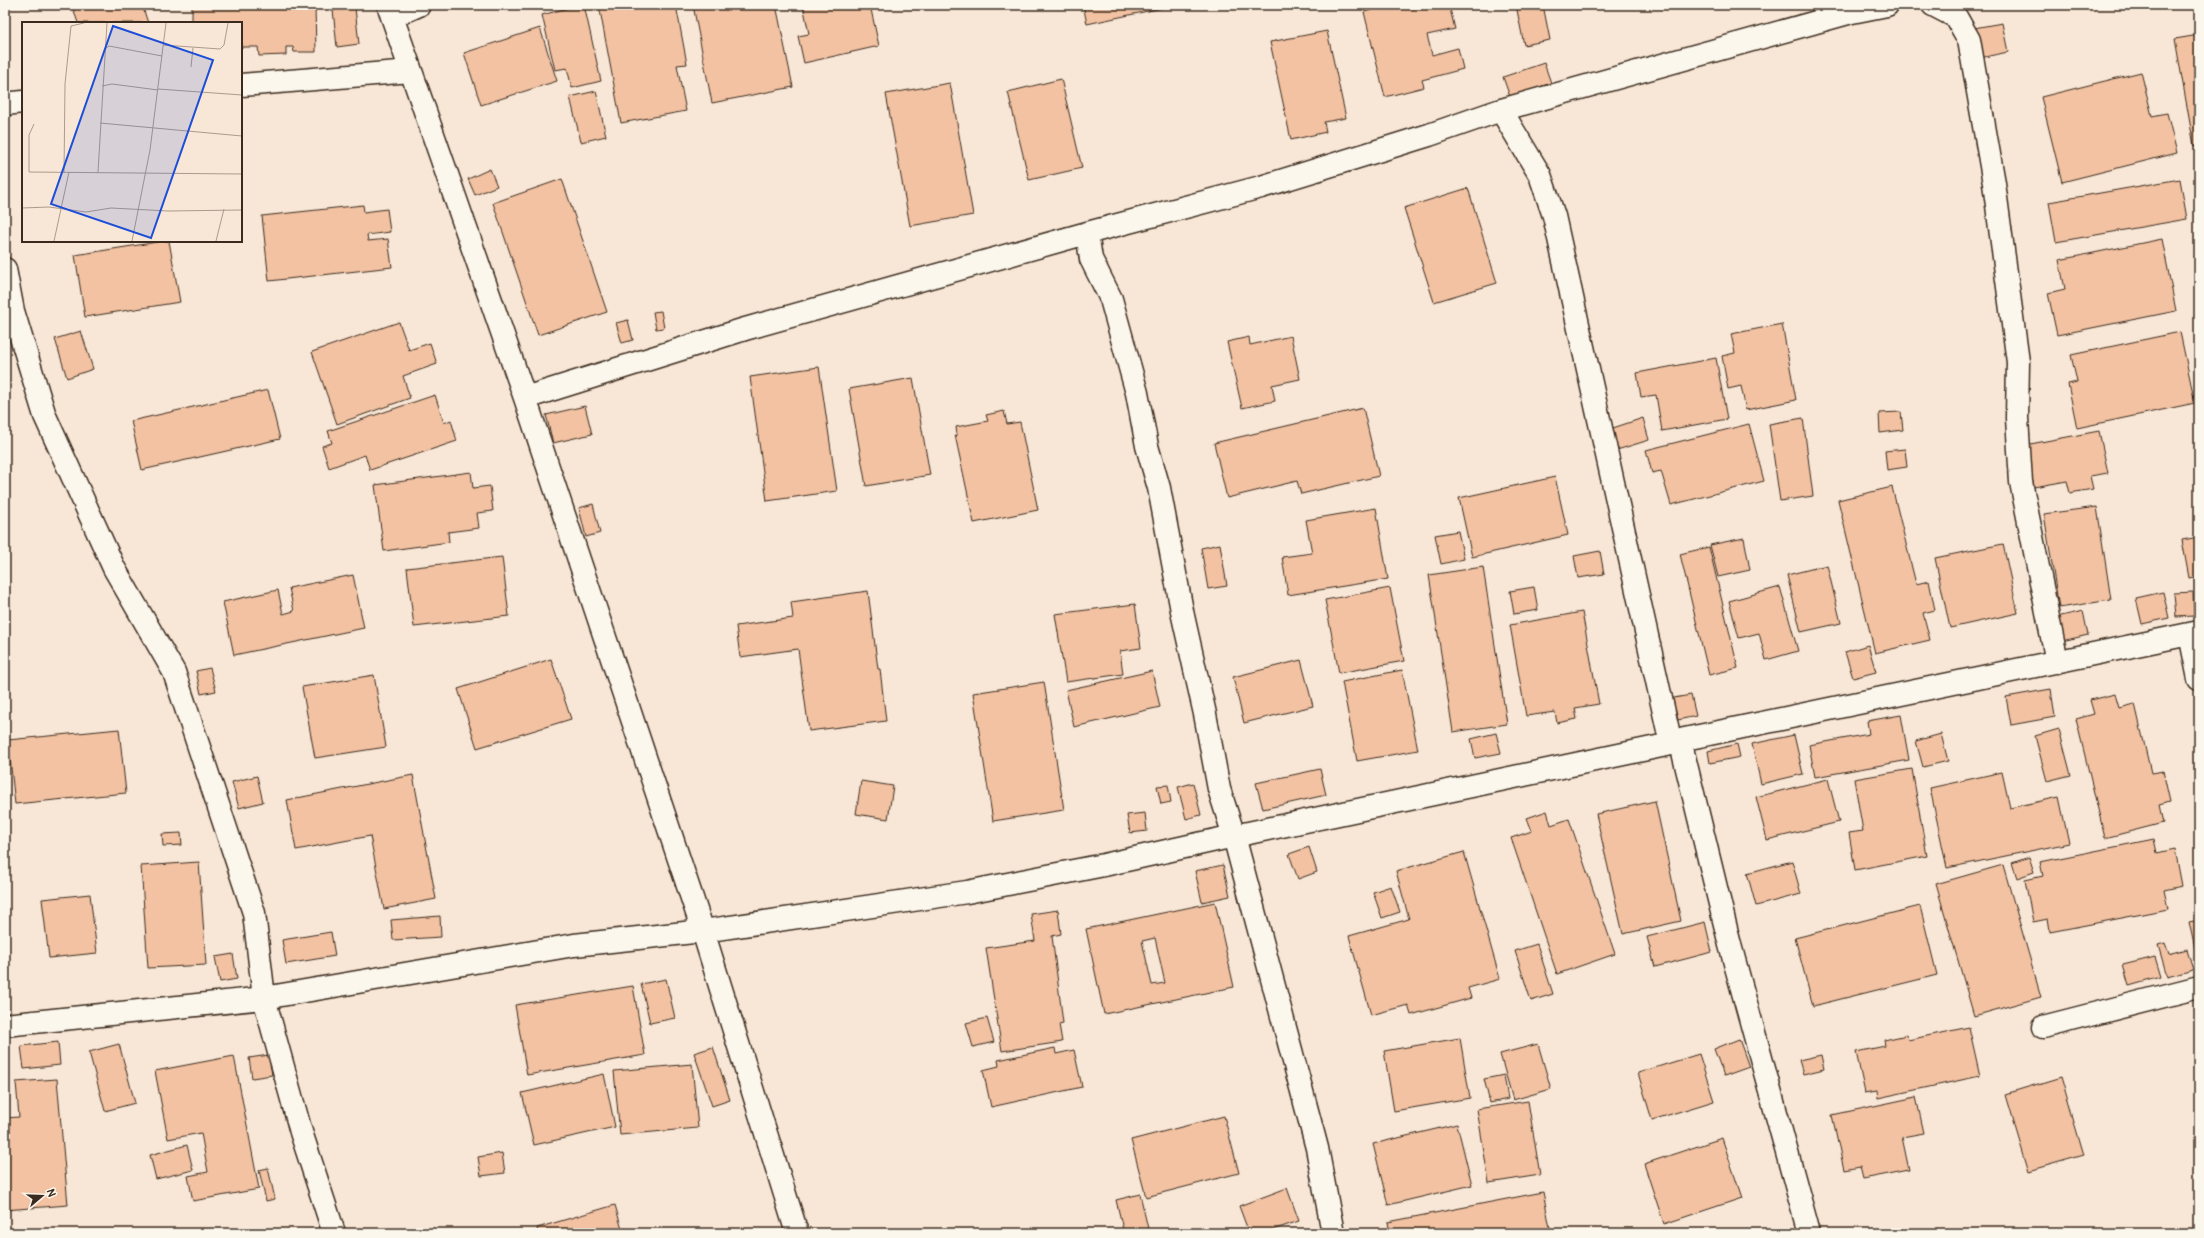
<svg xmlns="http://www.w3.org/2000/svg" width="2204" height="1238" font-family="Pangolin,sans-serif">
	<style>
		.building { fill: #f2c2a2; stroke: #3b2a1e; fill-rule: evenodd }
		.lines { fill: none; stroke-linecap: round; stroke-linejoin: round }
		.street-casing { stroke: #3b2a1e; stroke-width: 25 }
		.street { stroke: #fbf7ec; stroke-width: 22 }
		.inset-road { fill: none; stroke: #ac9b8c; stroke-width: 1 }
		.view { fill: #1d4ed8; fill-opacity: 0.15; stroke: #1d4ed8; stroke-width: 2 }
		.inset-edge { fill: none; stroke: #3b2a1e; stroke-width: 2 }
	</style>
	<rect width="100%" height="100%" fill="#f8e7d6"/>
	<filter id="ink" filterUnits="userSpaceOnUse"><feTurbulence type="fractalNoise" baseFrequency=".025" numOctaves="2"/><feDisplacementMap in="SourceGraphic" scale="8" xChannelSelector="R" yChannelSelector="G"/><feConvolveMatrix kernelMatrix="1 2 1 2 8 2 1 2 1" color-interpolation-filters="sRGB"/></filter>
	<g filter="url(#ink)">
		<path class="building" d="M72,5H142L148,23H78Z
			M192,5H315L316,52H294L293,47H286V55L259,56L258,47H241V23H192Z
			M579,5H584L601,81L572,88L567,68L555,70L542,15Z
			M599,5H676L687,64L677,65L686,111L621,123Z
			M693,5H776L793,87L712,103Z
			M803,5H870L879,46L804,63L798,36L809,34Z
			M1083,5H1162V8L1087,24Z
			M1379,5H1449L1455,29L1427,35L1432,55L1458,48L1463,69L1422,80L1424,87L1385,97L1364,12L1380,8Z
			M1516,5H1543L1550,40L1524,45Z
			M1819,5H1844L1821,12Z
			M355,8L359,44L337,47L333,10Z
			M2002,23L2008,52L1980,58L1974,28Z
			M540,28L557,81L481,105L464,53Z
			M1327,31L1346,118L1324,122L1326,132L1291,140L1270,42Z
			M2199,35V145L2194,146L2175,39Z
			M1544,63L1551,83L1510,97L1503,77Z
			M2141,72L2152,116L2167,113L2177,153L2062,182L2041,97Z
			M1061,79L1082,168L1029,180L1008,92Z
			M950,83L973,215L910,226L886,94Z
			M596,91L606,136L581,142L570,97Z
			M490,169L497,186L475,195L468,179Z
			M562,179L607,312L538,335L493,203Z
			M2180,179L2187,219L2056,242L2049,202Z
			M1468,188L1497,283L1434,302L1404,208Z
			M363,205L364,212L387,209L390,232L367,235L368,241L388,239L392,267L269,281L262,216Z
			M2162,239L2176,311L2057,335L2048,293L2065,289L2059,260Z
			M164,241H169L180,302L85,317L75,255Z
			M661,311L664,328L656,329L653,312Z
			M628,320L633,340L622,343L616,323Z
			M399,322L409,350L430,343L437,364L403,376L410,398L337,424L312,352Z
			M1782,324L1796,400L1746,410L1741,386L1728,389L1722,356L1735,353L1731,334Z
			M81,331L93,369L67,378L55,339Z
			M2180,332L2195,403L2077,428L2068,384L2077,382L2071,355Z
			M1291,336L1300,379L1272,385L1275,401L1242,408L1227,342L1249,337L1250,345Z
			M1716,358L1727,419L1662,431L1656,395L1641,397L1637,373Z
			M819,367L837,491L767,501L750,377Z
			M913,378L930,475L866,486L849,389Z
			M268,390L280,439L142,470L131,421Z
			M435,395L444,423L451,420L457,441L370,470L365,455L329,468L322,446L332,443L328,431Z
			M585,406L592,434L553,443L546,415Z
			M1363,408L1379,476L1301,494L1297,481L1227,498L1214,443Z
			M1004,411L1007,424L1020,422L1038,510L974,523L955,435H957L956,427L988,421L986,415Z
			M1901,412L1903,430L1880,433L1879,413Z
			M1643,418L1649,440L1617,450L1610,429Z
			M1803,418L1813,496L1780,501L1769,424Z
			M1749,424L1764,481L1671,505L1661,471L1652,473L1646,450Z
			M2099,431L2108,473L2090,476L2093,489L2070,493L2067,481L2034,487L2025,445Z
			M1905,449L1907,467L1887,470L1885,451Z
			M471,472L473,488L490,486L493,511L477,513L479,528L448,532L449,542L384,551L375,485Z
			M1555,477L1568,535L1472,557L1459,498Z
			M1892,487L1916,584L1929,581L1935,610L1923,613L1930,640L1875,653L1838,500Z
			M593,504L600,533L586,537L579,508Z
			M2097,507L2111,600L2059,608L2044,514Z
			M1376,508L1388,579L1288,595L1282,557L1312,553L1306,520Z
			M1458,531L1464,559L1441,564L1435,535Z
			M2199,537V576L2189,578L2182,540Z
			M1744,538L1750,570L1718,577L1710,545Z
			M1220,544L1227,586L1208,589L1201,548Z
			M2003,544L2018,613L1950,628L1935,558Z
			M1709,547L1738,668L1709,675L1680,554Z
			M1600,551L1604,574L1578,578L1574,556Z
			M502,557L509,616L414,627L407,568Z
			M1827,565L1841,623L1801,632L1787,575Z
			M1483,567L1507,724L1453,732L1429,575Z
			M353,575L364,628L234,655L223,602L278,590L283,614L294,611L289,588Z
			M1534,587L1538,610L1514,614L1510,591Z
			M1780,587L1798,651L1766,660L1759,633L1739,638L1729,601Z
			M1390,588L1404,661L1339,673L1325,600Z
			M868,591L878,669H880L886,721L809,731L798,649L740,657L736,626L793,618L791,602Z
			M2163,592L2169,618L2142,624L2136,598Z
			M2193,592L2194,616L2176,617L2174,593Z
			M1135,604L1141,648L1120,651L1123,674L1066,682L1055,614Z
			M2083,611L2088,635L2062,641L2057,617Z
			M1582,612L1599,704L1575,708L1577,719L1557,723L1555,712L1526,716L1510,625Z
			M1868,645L1876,672L1853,678L1845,652Z
			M551,659L571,719L477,748L458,689Z
			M1301,660L1313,706L1244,723L1233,677Z
			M210,668L216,691L201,694L196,671Z
			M1402,670L1418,750L1357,761L1342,682Z
			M1152,671L1160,707L1074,727L1066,690Z
			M374,675L386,747L315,758L302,687Z
			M1044,682L1064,810L993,821L973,693Z
			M2051,689L2055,717L2011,725L2006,697Z
			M2115,694L2119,708L2135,704L2151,773L2163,771L2170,802L2159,805L2163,823L2105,838L2076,719L2094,714L2090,700Z
			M1691,695L1696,716L1673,721L1668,699Z
			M1901,715L1909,760L1815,777L1809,745L1869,734L1867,721Z
			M119,729L126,793L15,804L8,740Z
			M2059,729L2071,775L2047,781L2035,736Z
			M1496,733L1501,753L1475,758L1471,739Z
			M1941,734L1948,761L1923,767L1916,741Z
			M1794,735L1803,774L1761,784L1752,744Z
			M1737,744L1740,757L1710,763L1708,751Z
			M1320,769L1326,795L1263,809L1256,783Z
			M1912,769L1927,856L1855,870L1849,833L1863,831L1854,779Z
			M2002,772L2010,808L2059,797L2069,843L1947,868L1930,788Z
			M413,775L436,899L384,909L370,836L296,850L287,800Z
			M257,776L263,802L239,808L232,782Z
			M1828,779L1839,822L1767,840L1756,797Z
			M861,781L893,786L888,819L856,814Z
			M1193,783L1201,815L1186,819L1178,787Z
			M1168,785L1171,802L1161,804L1157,786Z
			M1655,801L1681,921L1623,934L1596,814Z
			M1547,811L1551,825L1569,819L1615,954L1557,974L1511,838L1532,831L1527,818Z
			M1145,813L1147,831L1130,833L1127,815Z
			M181,833L182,845L163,846L162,834Z
			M2154,839L2157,853L2175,849L2182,886L2164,890L2168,909L2050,932L2048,919L2033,922L2025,880L2043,876L2040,862Z
			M1309,847L1317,872L1298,879L1289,854Z
			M1464,852L1500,979L1468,988L1471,998L1411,1015L1408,1005L1371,1015L1349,936L1409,919L1396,871Z
			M2029,857L2034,872L2017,878L2012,863Z
			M1792,861L1801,894L1756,906L1747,873Z
			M199,862L206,965L148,968L141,866Z
			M1223,865L1230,896L1202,902L1195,871Z
			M2003,865L2041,997L1974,1016L1936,884Z
			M1391,886L1400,912L1382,918L1373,892Z
			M90,894L97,953L49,958L42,899Z
			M1215,902L1234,987L1104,1014L1086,929ZM1155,938L1165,983L1152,985L1142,941Z
			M1920,906L1937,975L1813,1006L1795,938Z
			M1058,910L1061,934L1052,936L1063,1023L1059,1024L1062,1042L1002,1051L986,948L1035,941L1031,914Z
			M440,916L441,937L393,940L391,920Z
			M2199,920V948L2195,949L2189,922Z
			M1705,922L1712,952L1655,967L1647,937Z
			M331,932L335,956L286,964L282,940Z
			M2165,943L2169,954L2187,949L2193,969L2167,976L2158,945Z
			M1537,944L1553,994L1531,1001L1515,951Z
			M233,954L237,979L220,982L215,957Z
			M2155,957L2161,977L2129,986L2123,965Z
			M666,979L675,1018L650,1023L641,984Z
			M633,986L645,1055L527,1075L515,1005Z
			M987,1018L994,1042L973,1047L966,1023Z
			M1969,1027L1980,1076L1878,1098L1877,1091L1865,1093L1856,1052L1885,1046L1884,1040L1907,1035L1908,1040Z
			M1460,1038L1470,1098L1394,1111L1384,1051Z
			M1739,1039L1749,1067L1724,1076L1714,1049Z
			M58,1042L60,1065L24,1069L21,1046Z
			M119,1044L135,1103L105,1111L89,1052Z
			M1538,1044L1551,1089L1513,1100L1500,1054Z
			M713,1047L730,1100L712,1106L694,1053Z
			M1055,1048L1056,1054L1074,1050L1082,1087L991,1107L983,1070L999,1066L998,1060Z
			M1699,1054L1714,1101L1652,1120L1638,1073Z
			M269,1055L272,1075L252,1078L249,1058Z
			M1821,1055L1824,1069L1803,1074L1799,1060Z
			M234,1056L259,1189L193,1201L188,1176L208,1172L201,1133L168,1139L155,1071Z
			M692,1064L698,1128L620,1135L614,1071Z
			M604,1074L615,1127L534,1145L522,1093Z
			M1504,1075L1508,1099L1490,1103L1484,1079Z
			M2061,1077L2084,1155L2028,1171L2005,1094Z
			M57,1079L68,1205L5,1210V1118L19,1117L16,1082Z
			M1916,1097L1924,1133L1902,1137L1909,1170L1863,1179L1860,1167L1844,1170L1832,1115Z
			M1528,1101L1540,1175L1489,1183L1477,1109Z
			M1224,1116L1239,1173L1146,1197L1131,1140Z
			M1457,1124L1472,1185L1388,1205L1373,1144Z
			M1722,1138L1742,1198L1664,1224L1644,1164Z
			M187,1145L193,1170L156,1179L150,1155Z
			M502,1153L505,1173L481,1176L478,1157Z
			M268,1168L275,1199L266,1201L259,1170Z
			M1287,1188L1299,1221L1264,1233H1249L1239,1206Z
			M1543,1192L1551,1233H1390L1388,1222Z
			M1140,1194L1149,1233H1124L1116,1200Z
			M615,1205L623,1233H538L537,1228Z"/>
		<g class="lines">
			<defs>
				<path id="street" d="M388,5L525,398L703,931L797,1233
					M1933,5L1956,17L1969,40L1994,183L2018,362L2017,418L2021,482L2057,662
					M392,17L419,5
					M241,85L411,71
					M5,104L23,102
					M1501,110L1540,175L1554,216L1671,744
					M1087,233L1091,259L1111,299L1137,393L1147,446L1159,488L1183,616L1205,714L1219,789L1234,836L1317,1148L1333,1233
					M5,269L13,311L45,416L114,568L174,672L254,913L264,998L301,1132L334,1233
					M525,398L745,329L1087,233L1261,187L1429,135L1501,110L1852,12L1887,5
					M2190,634L2199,679
					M1680,740L1730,945L1809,1233
					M5,1025L264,998L574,945L703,931L967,892L1104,865L1234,836L1671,744L1680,740L2199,632
					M2043,1027L2199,987"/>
			</defs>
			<use href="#street" class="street-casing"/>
			<use href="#street" class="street"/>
		</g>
	</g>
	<g transform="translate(22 22)">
		<rect width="220" height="220" fill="#f8e7d6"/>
		<path class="inset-road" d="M141,23L198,27L202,23L206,1M83,27L87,24L140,34M169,45L171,26M80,64L90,62L136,68M136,67L220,73M78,101L220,114M12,102L7,113V150L220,152M76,150L85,1M42,151L43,62L49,4L62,1M0,186L27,185L64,190L89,186L146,189L220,188M32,219L47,150M110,219L128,128L144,1M194,219L202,187"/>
		<path class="view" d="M91,4L191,38L129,216L29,182Z"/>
		<rect width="220" height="220" class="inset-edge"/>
	</g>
	<rect width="2204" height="1238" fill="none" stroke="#fbf7ec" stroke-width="20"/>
	<rect x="10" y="10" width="2184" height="1218" fill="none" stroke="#3b2a1e" stroke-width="1.5" filter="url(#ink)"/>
	<g transform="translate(42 1196) rotate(71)" stroke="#fbf7ec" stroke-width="3" paint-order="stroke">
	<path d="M0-3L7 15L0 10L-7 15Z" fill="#3b2a1e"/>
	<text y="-6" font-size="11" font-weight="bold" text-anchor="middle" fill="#3b2a1e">N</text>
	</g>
</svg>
